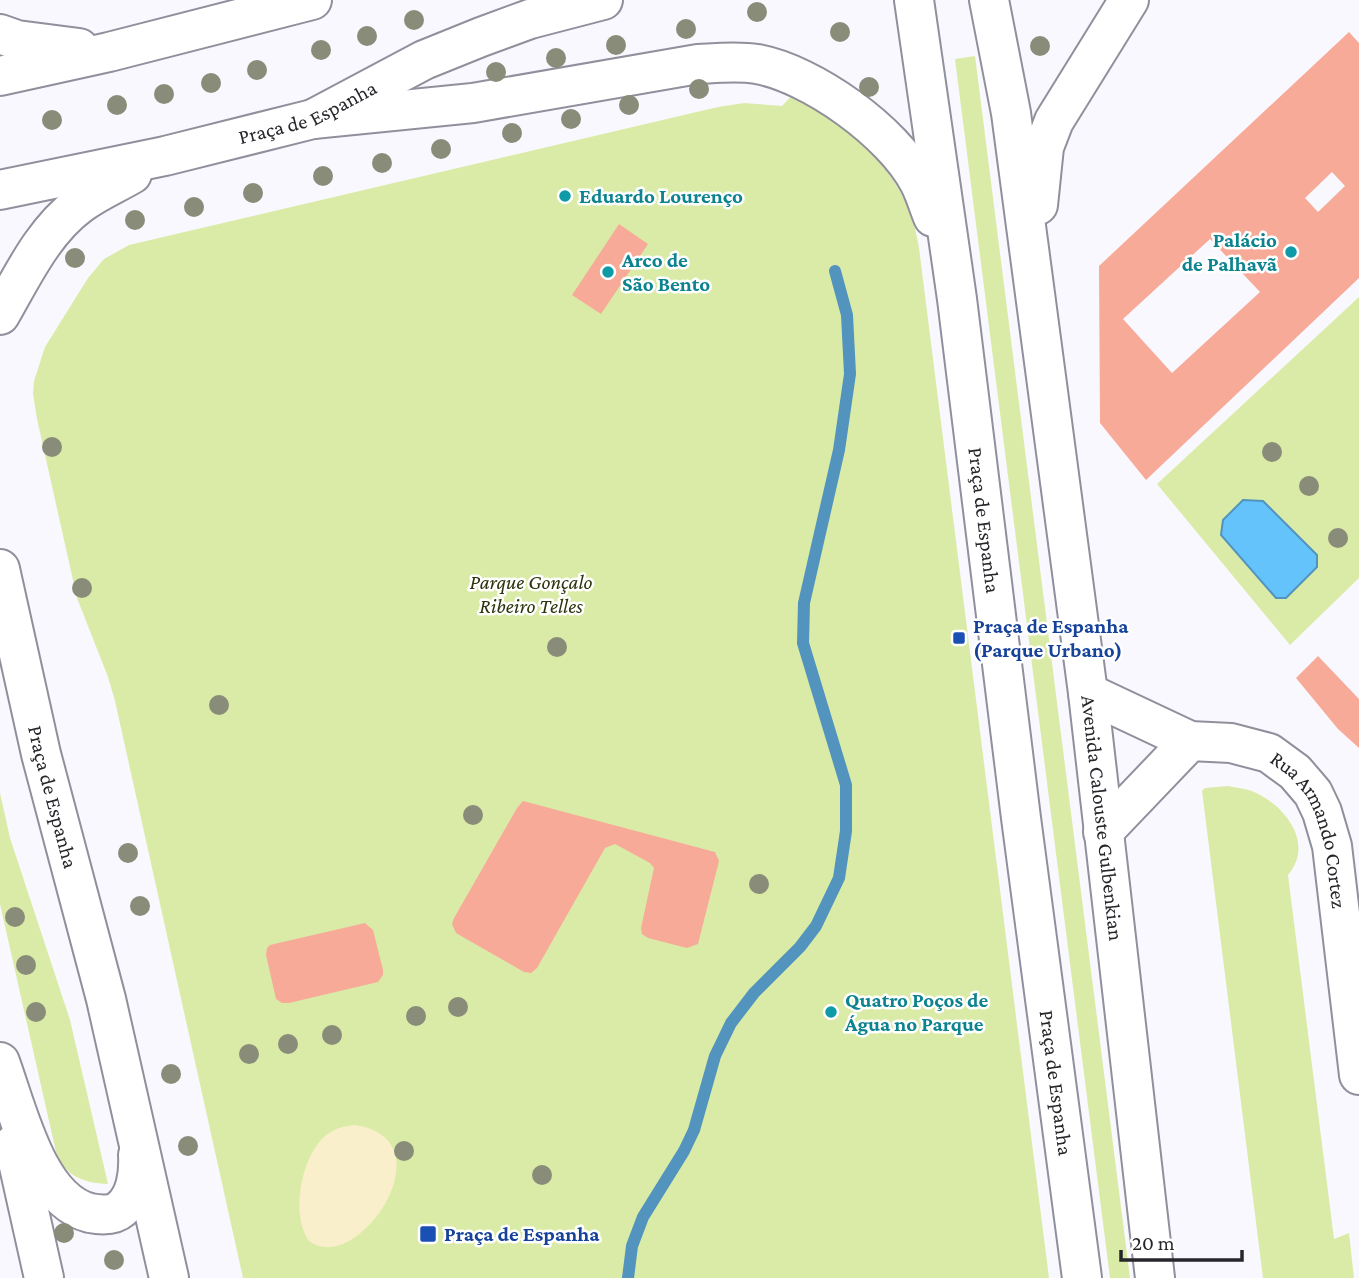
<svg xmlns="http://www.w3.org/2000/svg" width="1359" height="1278" font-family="'Crimson Pro',serif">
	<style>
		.green { fill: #daeba7 }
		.sand { fill: #f9efca }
		.water { fill: #65c3fc; stroke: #5294bd; stroke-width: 2 }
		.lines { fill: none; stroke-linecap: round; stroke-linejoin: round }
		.stream { stroke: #5294bd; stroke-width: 12 }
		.building { fill: #f8aa98; fill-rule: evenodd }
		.minor-casing { stroke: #908f9c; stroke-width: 42 }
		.primary-casing { stroke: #908f9c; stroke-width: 42 }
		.minor { stroke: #fff; stroke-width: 38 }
		.primary { stroke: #fff; stroke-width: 38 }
		.tree { fill: #898c79 }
		.culture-dot { fill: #0f9aa8; stroke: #fff; stroke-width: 2.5 }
		.transit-dot { fill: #1a4fb4; stroke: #fff; stroke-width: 2.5 }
		.labels { text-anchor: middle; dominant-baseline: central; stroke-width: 5; stroke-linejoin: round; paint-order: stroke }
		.street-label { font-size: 21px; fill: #26262b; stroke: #fff }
		.culture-label { font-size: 21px; font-weight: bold; fill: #0d838f; stroke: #fff; text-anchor: start }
		.park-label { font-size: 21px; font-style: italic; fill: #2d340d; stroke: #fff }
		.transit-label { font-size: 21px; font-weight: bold; fill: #164399; stroke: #fff; text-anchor: start }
	</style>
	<rect width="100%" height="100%" fill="#f9f8fe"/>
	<path class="green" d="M975,56L1130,1278H1110L955,59Z
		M795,92C843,121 892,162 911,216C915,226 917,237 919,248L1049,1278H243L115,701L108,677L77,598L37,419L33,394L34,381L45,347L88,278L104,259L129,245L718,107L744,103L782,106Z
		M1359,297V578L1290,645L1157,484Z
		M1228,786C1239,788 1250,789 1260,795C1289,810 1313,846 1288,875L1334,1239L1349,1233L1354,1278H1263L1202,791L1205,788Z
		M0,793L10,838L70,1020L108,1184C83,1183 65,1176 56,1152L0,904Z"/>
	<path class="sand" d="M355,1125C451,1139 357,1278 309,1241C290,1215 301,1157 325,1136C333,1129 344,1126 355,1125Z"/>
	<path class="water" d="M1243,500L1263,501L1317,555V567L1286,598H1276L1221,535L1223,520Z"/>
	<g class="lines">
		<path class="stream" d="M628,1278L632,1246L643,1217L684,1151L694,1130L715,1056L731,1023L754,993L800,947L816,926L839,878L846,831V785L803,643L804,603L839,450L850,374L847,315L835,271"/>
	</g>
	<path class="building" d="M1349,32L1359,43V278L1146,480L1100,423L1099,266ZM1332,172L1345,186L1318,212L1305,198ZM1210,239L1260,292L1172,373L1123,319Z
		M619,224L648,244L601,314L572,295Z
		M1318,656L1359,699V748L1338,729L1296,678Z
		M523,801L715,852L719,861L698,944L687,948L648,938L642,934L641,928L654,868L650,863L615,844L605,848L537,968L531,973L524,972L456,933L452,924L454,918L517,808Z
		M365,923L373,930L383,970V975L378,982L289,1003H282L276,999L266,955L267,948L270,945Z"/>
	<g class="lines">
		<defs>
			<g id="minor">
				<path id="s1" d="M1088,693L1190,741L1231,743L1269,753L1295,772L1313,793L1322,812L1332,846L1359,1075"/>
				<path d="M1103,832L1190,741"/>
			</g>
			<g id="primary">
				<path id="s2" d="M914,0L957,299L1021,818L1082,1278"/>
				<path id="s3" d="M989,0L1011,113L1088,693L1155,1278"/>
				<path d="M0,34L17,40L79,48"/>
				<path d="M0,76L109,52L312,0"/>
				<path d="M313,119L473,103L698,64C718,63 738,61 757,64C812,74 893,132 919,182C925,193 928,205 933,217"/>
				<path id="s4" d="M0,190L165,156L313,119L424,60L481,37L530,19L603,0"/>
				<path d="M1038,205L1044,147L1054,121L1129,0"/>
				<path d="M0,315C22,277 43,231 80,204C96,192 115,184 132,174"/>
				<path id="s5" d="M0,569L41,754L106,999L169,1278"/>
				<path d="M0,1062C17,1108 37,1200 90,1213C100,1215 113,1216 121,1209C136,1197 139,1174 138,1155"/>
				<path d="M14,1144L44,1278"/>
			</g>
		</defs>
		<use href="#minor" class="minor-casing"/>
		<use href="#primary" class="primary-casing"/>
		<use href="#minor" class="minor"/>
		<use href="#primary" class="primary"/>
	</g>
	<g class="tree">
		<circle cx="757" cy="12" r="10"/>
		<circle cx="414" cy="20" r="10"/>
		<circle cx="686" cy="29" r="10"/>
		<circle cx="840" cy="32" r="10"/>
		<circle cx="367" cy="36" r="10"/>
		<circle cx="616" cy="45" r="10"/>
		<circle cx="1040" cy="46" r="10"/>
		<circle cx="321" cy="50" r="10"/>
		<circle cx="556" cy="58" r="10"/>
		<circle cx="257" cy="70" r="10"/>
		<circle cx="496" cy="72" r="10"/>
		<circle cx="211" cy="83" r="10"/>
		<circle cx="869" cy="87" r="10"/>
		<circle cx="699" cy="89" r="10"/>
		<circle cx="164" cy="94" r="10"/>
		<circle cx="117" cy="105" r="10"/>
		<circle cx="629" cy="105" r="10"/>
		<circle cx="571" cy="119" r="10"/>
		<circle cx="52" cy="120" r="10"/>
		<circle cx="512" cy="133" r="10"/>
		<circle cx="441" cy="149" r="10"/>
		<circle cx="382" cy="163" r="10"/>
		<circle cx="323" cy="176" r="10"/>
		<circle cx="253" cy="193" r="10"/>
		<circle cx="194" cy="207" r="10"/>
		<circle cx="135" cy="220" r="10"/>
		<circle cx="75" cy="258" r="10"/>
		<circle cx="52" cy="447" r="10"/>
		<circle cx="1272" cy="452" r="10"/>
		<circle cx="1309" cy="486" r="10"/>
		<circle cx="1338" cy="538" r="10"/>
		<circle cx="82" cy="588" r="10"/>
		<circle cx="557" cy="647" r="10"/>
		<circle cx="219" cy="705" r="10"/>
		<circle cx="473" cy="815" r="10"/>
		<circle cx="128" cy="853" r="10"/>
		<circle cx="759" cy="884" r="10"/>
		<circle cx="140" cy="906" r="10"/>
		<circle cx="15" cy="917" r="10"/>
		<circle cx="26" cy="965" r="10"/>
		<circle cx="458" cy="1007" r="10"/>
		<circle cx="36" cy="1012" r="10"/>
		<circle cx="416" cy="1016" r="10"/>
		<circle cx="332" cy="1035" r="10"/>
		<circle cx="288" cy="1044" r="10"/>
		<circle cx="249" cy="1054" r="10"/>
		<circle cx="171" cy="1074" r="10"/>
		<circle cx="188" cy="1146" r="10"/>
		<circle cx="404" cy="1151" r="10"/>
		<circle cx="542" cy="1175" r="10"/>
		<circle cx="64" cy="1233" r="10"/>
		<circle cx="114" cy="1260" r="10"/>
	</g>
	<g class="culture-dot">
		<circle cx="565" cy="196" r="7"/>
		<circle cx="1291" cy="252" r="7"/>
		<circle cx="608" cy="272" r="7"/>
		<circle cx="831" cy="1012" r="7"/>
	</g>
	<g class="transit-dot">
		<rect x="952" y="631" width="14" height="14" rx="3.5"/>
		<rect x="419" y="1225" width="18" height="18" rx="3.5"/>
	</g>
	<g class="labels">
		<g class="street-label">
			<text stroke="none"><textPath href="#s4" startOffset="318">Praça de Espanha</textPath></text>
			<text stroke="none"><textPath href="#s2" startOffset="525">Praça de Espanha</textPath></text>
			<text stroke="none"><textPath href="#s5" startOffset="234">Praça de Espanha</textPath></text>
			<text stroke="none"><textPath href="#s3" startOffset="826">Avenida Calouste Gulbenkian</textPath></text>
			<text stroke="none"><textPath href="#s1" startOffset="285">Rua Armando Cortez</textPath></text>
			<text stroke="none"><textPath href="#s2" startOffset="1092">Praça de Espanha</textPath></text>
		</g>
		<g class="culture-label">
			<text x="579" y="196">Eduardo Lourenço</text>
			<text x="1277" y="240" text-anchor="end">Palácio<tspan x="1277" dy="24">de Palhavã</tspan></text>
			<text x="622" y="260">Arco de<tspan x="622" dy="24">São Bento</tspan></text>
			<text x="845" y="1000">Quatro Poços de<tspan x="845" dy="24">Água no Parque</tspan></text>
		</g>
		<g class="park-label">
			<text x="531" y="582">Parque Gonçalo<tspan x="531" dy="24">Ribeiro Telles</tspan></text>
		</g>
		<g class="transit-label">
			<text x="973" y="626">Praça de Espanha<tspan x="973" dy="24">(Parque Urbano)</tspan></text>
			<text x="444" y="1234">Praça de Espanha</text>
		</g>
	</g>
	<path d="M1121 1250v10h121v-10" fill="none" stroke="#26262b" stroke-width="3.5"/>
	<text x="1132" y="1250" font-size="21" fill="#26262b" stroke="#ffffff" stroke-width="5" paint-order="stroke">20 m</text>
</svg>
